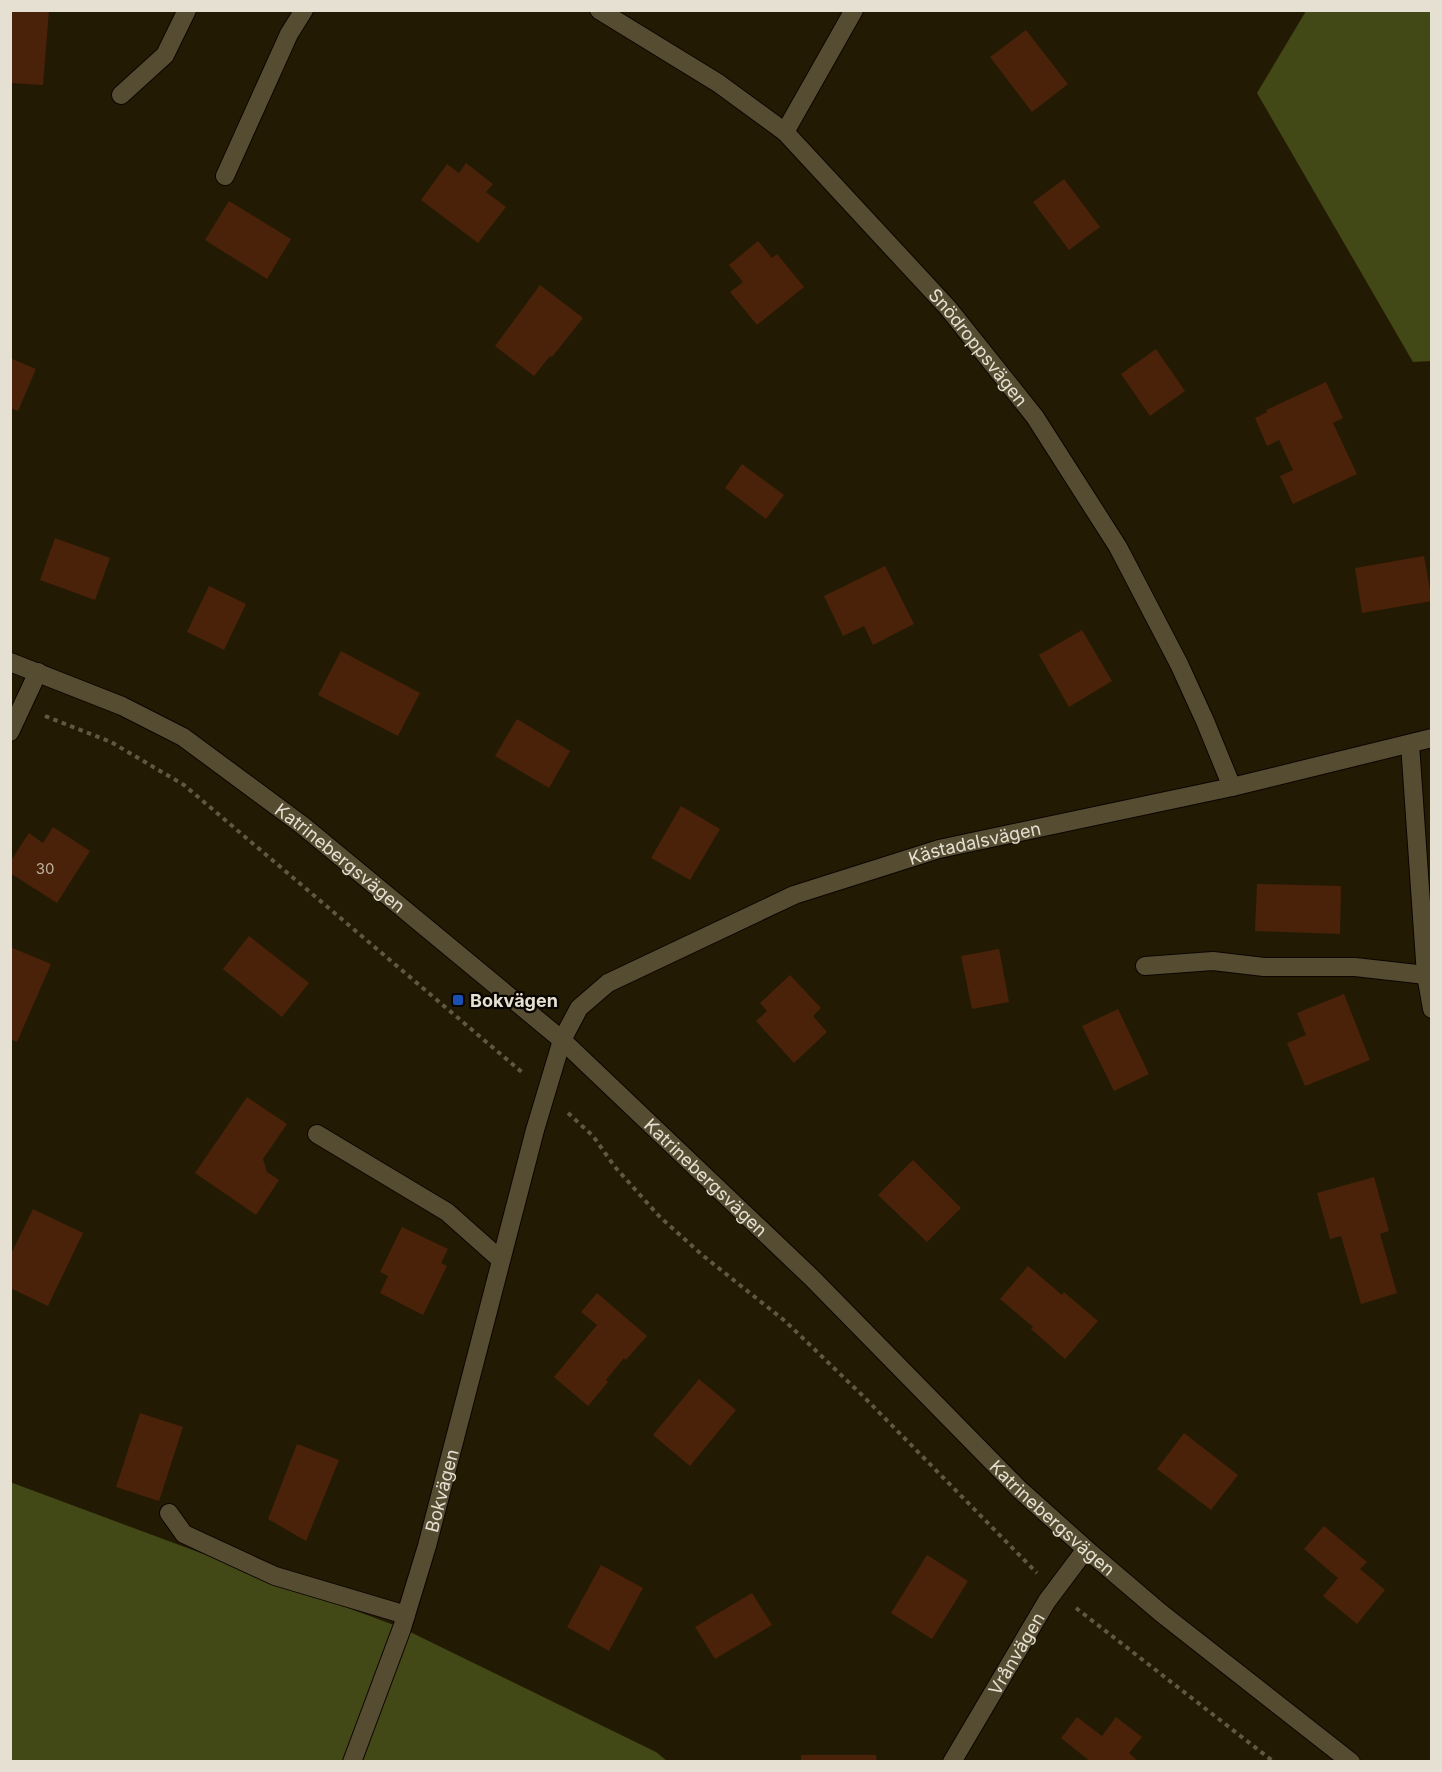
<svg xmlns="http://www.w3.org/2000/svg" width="1442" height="1772" font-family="Inter,sans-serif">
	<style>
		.forest { fill: #434817 }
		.building { fill: #492209 }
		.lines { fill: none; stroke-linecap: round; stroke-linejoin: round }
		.minor-casing { stroke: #0c0500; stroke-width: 20 }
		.path { stroke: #5f5843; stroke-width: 4; stroke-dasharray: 4.5 4.5; stroke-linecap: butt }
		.minor { stroke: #554c32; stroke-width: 18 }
		.transit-dot { fill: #1a4fb4; stroke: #090601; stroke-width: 2 }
		.labels { text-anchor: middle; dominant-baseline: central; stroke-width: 4.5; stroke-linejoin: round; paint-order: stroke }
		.number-label { font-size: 15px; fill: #beb09f }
		.street-label { font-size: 18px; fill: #e5e0d1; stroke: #090601 }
		.poi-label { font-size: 18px; font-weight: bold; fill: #e5e0d1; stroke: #090601; text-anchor: start }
	</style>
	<rect width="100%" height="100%" fill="#231a03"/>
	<path class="forest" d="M1306,11H1431V361L1413,362L1257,93Z
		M10,1482L402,1628L656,1752L667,1761H11Z"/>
	<path class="building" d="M10,10H49L43,85L10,83Z
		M1026,30L1068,84L1032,112L990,57Z
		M466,163L493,184L486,192L506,207L478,243L421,200L447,164L459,173Z
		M1064,179L1100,227L1069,250L1033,202Z
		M229,201L291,239L267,279L205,240Z
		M758,241L772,258L777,254L804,287L757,325L730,292L743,282L729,265Z
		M540,285L583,318L552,357L550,356L534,376L495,346Z
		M1156,349L1185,391L1150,416L1121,374Z
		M10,358L36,369L18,411L10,408Z
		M1326,382L1343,418L1333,423L1357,474L1293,504L1280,476L1293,470L1279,440L1267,446L1255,418L1267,412L1266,410Z
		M742,464L784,495L766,519L725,488Z
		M55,538L110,558L95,600L40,580Z
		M1424,556L1432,601L1362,613L1355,568Z
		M885,566L914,624L873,645L864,626L843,636L824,596Z
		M209,586L246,604L224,650L187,632Z
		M1082,630L1112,681L1069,707L1039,655Z
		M341,651L420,693L398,736L318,695Z
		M517,719L570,751L549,788L495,756Z
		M681,806L720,829L690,880L651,858Z
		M53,827L90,851L57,903L10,873V862L29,833L43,843Z
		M1257,884L1341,886L1340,934L1255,931Z
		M249,936L309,983L282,1017L223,969Z
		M10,947L51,964L17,1042L10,1039Z
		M999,949L1009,1002L972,1009L961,956Z
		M790,975L821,1008L813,1016L827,1032L794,1063L756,1021L767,1011L760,1003Z
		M1344,994L1370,1060L1305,1086L1287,1043L1306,1035L1297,1013Z
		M1118,1009L1149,1074L1114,1091L1082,1026Z
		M247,1097L287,1124L263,1159L267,1172L279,1180L256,1215L195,1173Z
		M913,1160L961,1208L927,1242L878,1195Z
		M1374,1177L1389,1231L1380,1234L1397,1293L1361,1304L1341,1236L1330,1239L1317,1193Z
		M33,1209L83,1233L48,1306L10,1288V1256Z
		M402,1227L448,1249L441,1263L447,1266L423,1315L380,1293L388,1276L380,1272Z
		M1028,1266L1062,1295L1064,1292L1098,1321L1065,1359L1031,1329L1033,1327L1000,1299Z
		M597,1293L647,1336L626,1360L624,1358L606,1380L608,1382L588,1406L554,1377L597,1325L581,1312Z
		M699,1379L736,1410L690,1466L653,1435Z
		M140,1413L183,1427L159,1501L116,1487Z
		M1184,1433L1238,1475L1211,1510L1157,1469Z
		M297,1444L339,1460L306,1541L268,1519Z
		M1324,1526L1367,1562L1360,1569L1385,1590L1357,1624L1323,1596L1338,1578L1304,1549Z
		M927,1555L968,1581L932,1639L891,1613Z
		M601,1565L643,1588L609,1651L567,1627Z
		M752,1593L772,1625L715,1659L695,1627Z
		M1077,1717L1102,1736L1116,1717L1142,1737L1129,1753L1139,1762H1091L1061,1738Z
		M801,1755H876L877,1762H801Z"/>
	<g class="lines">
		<defs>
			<g id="minor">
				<path id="s1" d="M599,10L718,83L785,132L948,308L1035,417L1118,547L1179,664L1205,721L1232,787"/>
				<path d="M121,95L165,55L187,10"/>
				<path d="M785,132L854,10"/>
				<path d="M225,176L289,34L304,10"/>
				<path id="s2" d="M10,662L122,706L183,737L302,825L562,1040L812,1278L1019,1489L1086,1549L1161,1613L1351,1762"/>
				<path d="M10,732L38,672"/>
				<path d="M1410,744L1426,975L1432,1009"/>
				<path d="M1145,966L1213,961L1264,967H1355L1426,975"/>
				<path d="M317,1134L447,1212L501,1260"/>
				<path d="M169,1513L184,1534L275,1576L406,1615"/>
				<path id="s3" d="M352,1762L402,1628L427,1546L535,1130L562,1040L579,1008L608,983L794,895L939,849L1232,787L1432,738"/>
				<path id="s4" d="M952,1762L1047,1601L1086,1549"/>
			</g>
		</defs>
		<use href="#minor" class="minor-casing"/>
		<path class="path" d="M45,716L111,742L184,785L524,1074
			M568,1113L593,1136L615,1167L659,1216L701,1254L785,1321L862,1395L1037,1573
			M1076,1608L1274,1762"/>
		<use href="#minor" class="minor"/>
	</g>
	<rect class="transit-dot" x="452" y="994" width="12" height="12" rx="3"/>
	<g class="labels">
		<g class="number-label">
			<text x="45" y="868">30</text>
		</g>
		<g class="street-label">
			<text stroke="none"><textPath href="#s1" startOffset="512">Snödroppsvägen</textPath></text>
			<text stroke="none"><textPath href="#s3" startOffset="1221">Kästadalsvägen</textPath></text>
			<text stroke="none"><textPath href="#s2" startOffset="387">Katrinebergsvägen</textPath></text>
			<text stroke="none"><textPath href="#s2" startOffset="873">Katrinebergsvägen</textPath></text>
			<text stroke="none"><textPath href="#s3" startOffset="286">Bokvägen</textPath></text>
			<text stroke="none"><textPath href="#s2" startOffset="1359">Katrinebergsvägen</textPath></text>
			<text stroke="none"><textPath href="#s4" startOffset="126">Vrånvägen</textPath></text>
		</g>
		<g class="poi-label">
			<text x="470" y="1000">Bokvägen</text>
		</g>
	</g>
	<rect width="1442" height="1772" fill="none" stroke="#e5e0d1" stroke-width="24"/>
</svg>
